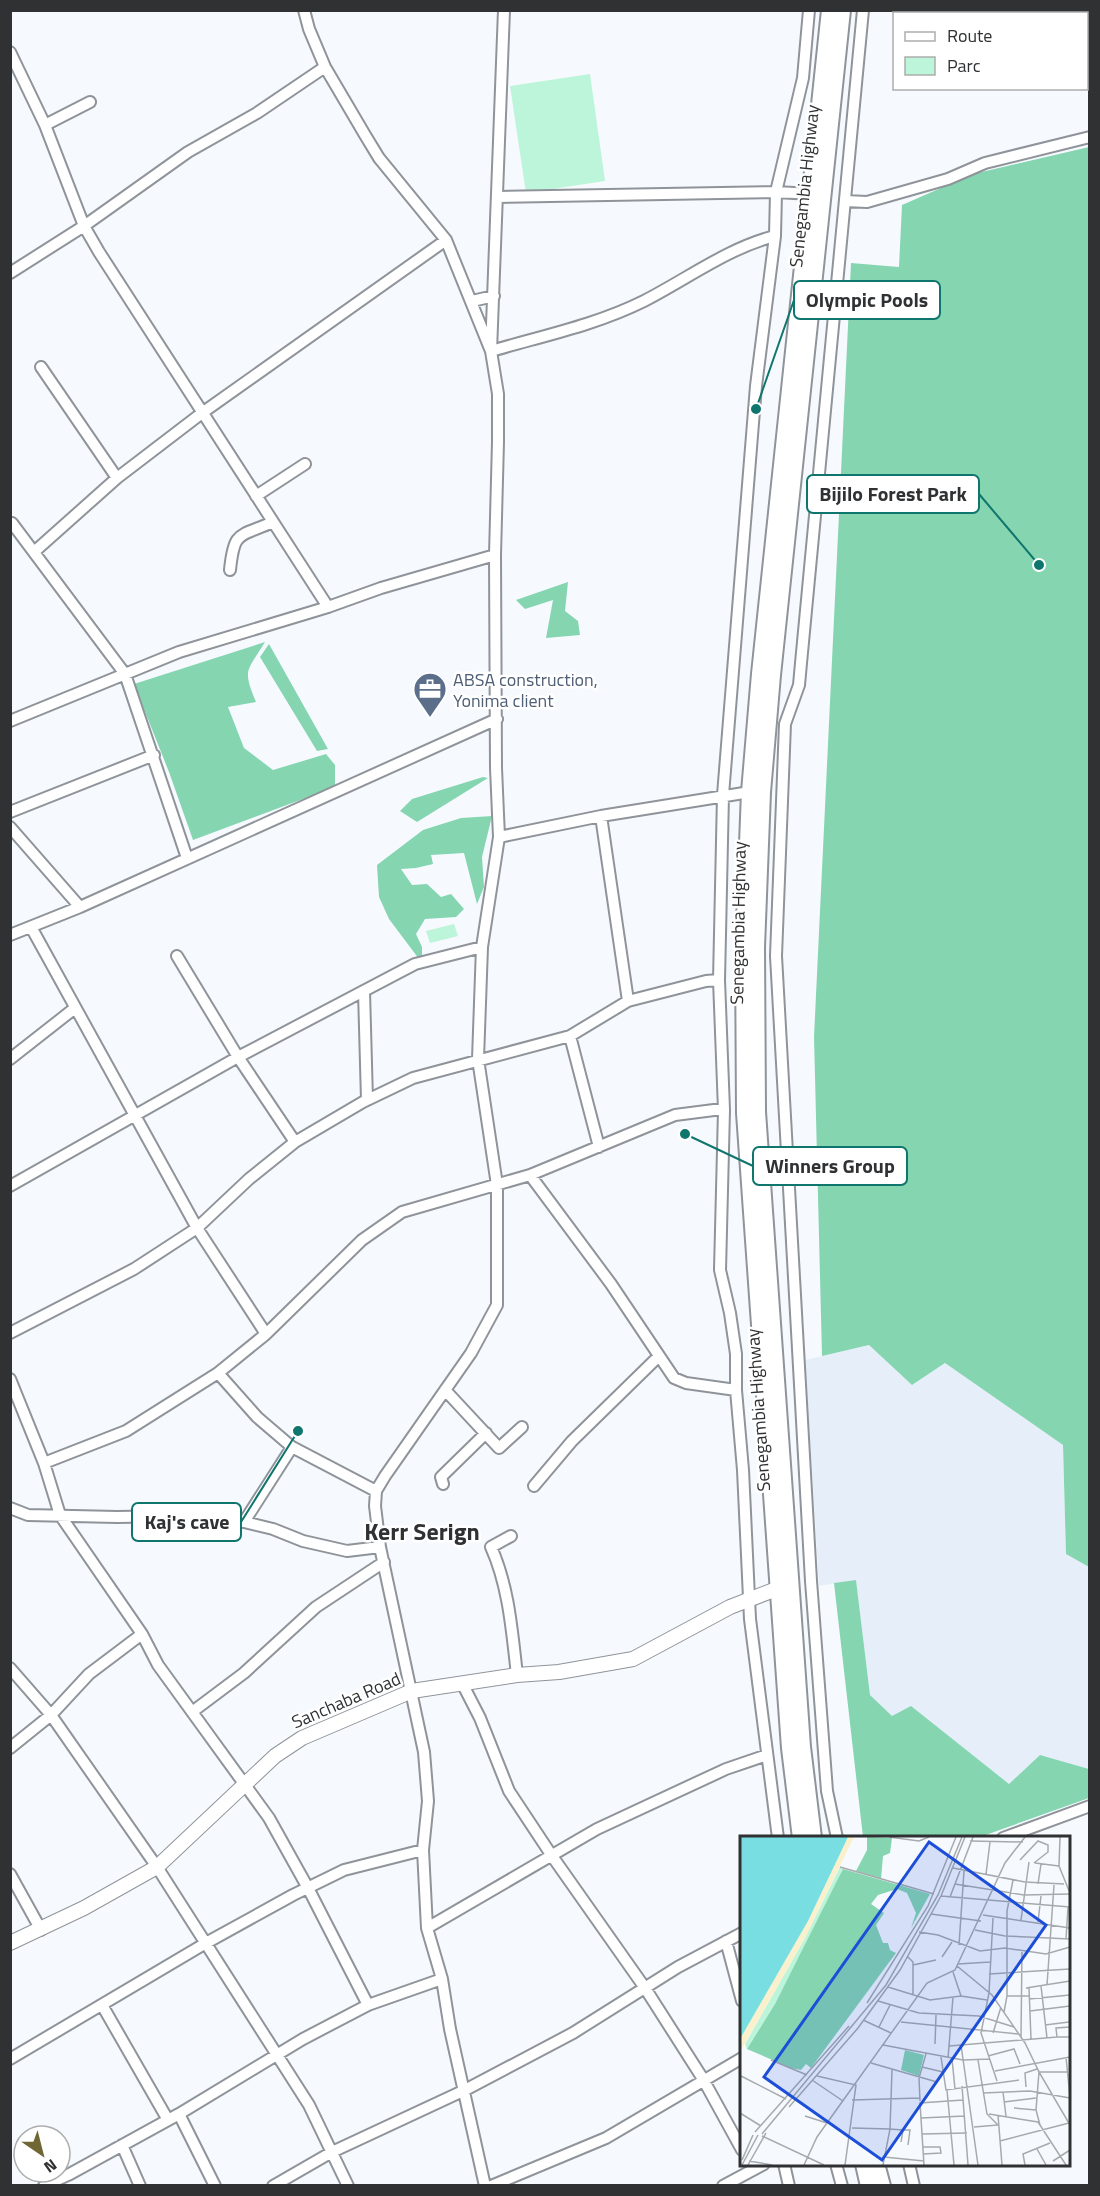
<svg xmlns="http://www.w3.org/2000/svg" width="1100" height="2196" font-family="'Titillium Web',sans-serif">
	<style>
		.built { fill: #e6eff9 }
		.green { fill: #bcf5d9 }
		.forest { fill: #85d5b1 }
		.lines { fill: none; stroke-linecap: round; stroke-linejoin: round }
		.street-casing { stroke: #8f949a; stroke-width: 14 }
		.secondary-casing { stroke: #8f949a; stroke-width: 16 }
		.primary-casing { stroke: #8f949a; stroke-width: 20 }
		.street { stroke: #fff; stroke-width: 10 }
		.secondary { stroke: #fff; stroke-width: 14 }
		.primary { stroke: #fff; stroke-width: 16 }
		.labels { text-anchor: middle; dominant-baseline: central; stroke-width: 5; stroke-linejoin: round; paint-order: stroke }
		.street-label { font-size: 18px; fill: #2f3133; stroke: #fff }
		.service-label { font-size: 18px; fill: #4e5e75; stroke: #fff; text-anchor: start }
		.district-label { font-size: 24px; font-weight: bold; fill: #2f3133; stroke: #fff }
		.inset-road { fill: none; stroke: #a6aaad; stroke-width: 1.5 }
		.view { fill: #1d4ed8; fill-opacity: 0.15; stroke: #1d4ed8; stroke-width: 3 }
		.inset-edge { fill: none; stroke: #2f3133; stroke-width: 3 }
		.leader { fill: none; stroke: #0f766e; stroke-width: 2 }
		.callout-dot { fill: #0f766e; stroke: #fff; stroke-width: 2 }
		.callout { fill: #fff; stroke: #0f766e; stroke-width: 2 }
		.callout-label { font-size: 20px; text-anchor: middle; font-weight: bold; fill: #2f3133 }
	</style>
	<rect width="100%" height="100%" fill="#f6fafe"/>
	<path class="built" d="M869,1345L912,1385L945,1363L1063,1445L1066,1554L1089,1567V1769L1040,1755L1009,1784L911,1707L892,1717L870,1695L856,1580L819,1586L805,1360Z"/>
	<path class="green" d="M590,74L605,181L526,193L510,86Z
		M454,924L458,936L430,943L426,931Z"/>
	<path class="forest" d="M1089,147H1090L1089,1567L1066,1554L1063,1445L945,1363L912,1385L869,1345L822,1356L814,1037L851,263L899,267L902,205L973,174Z
		M568,582L565,611L578,621L580,635L546,638L553,600L525,609L516,600Z
		M265,642C247,672 242,668 256,702L228,707L244,748L273,770L326,754L335,765V787L193,840L169,772L134,684Z
		M269,644L328,749L317,751L260,657Z
		M483,777L488,778L417,822L400,811L412,799Z
		M492,816L482,857L484,887L477,904L464,853L431,855L433,864L416,868L401,869L412,885L427,884L441,897L451,894L464,909L456,917L425,919L416,934L422,947V963L389,919L379,897L377,865L423,830L461,818Z
		M856,1580L870,1695L892,1716L911,1706L1009,1784L1040,1755L1089,1769V1798L980,1837H863L834,1583Z"/>
	<g class="lines">
		<defs>
			<path id="street" d="M304,10L309,29L325,67L365,135L379,158L446,240L491,351C542,336 596,325 644,301C687,279 728,248 775,236
				M10,52L45,125L84,226L188,152L257,113L325,67
				M45,125L90,102
				M498,197L776,192L812,194
				M845,201L867,202L948,179L985,163L1090,137
				M10,273L84,226L99,252L328,607
				M472,301L494,296
				M41,367L117,478
				M256,496L305,464
				M12,523L125,674L187,858
				M34,552L117,478L202,413L446,240
				M230,570C234,530 239,537 273,522
				M10,721L179,652L328,607L381,588L495,555
				M10,812L154,755
				M601,816L628,1001
				M10,827L80,907
				M499,837L601,816L750,792
				M31,927L197,1228L266,1334
				M10,935L80,907L497,719
				M177,956L238,1057L295,1142
				M364,991L367,1100
				M570,1036L599,1147
				M10,1059L75,1008
				M530,1175L611,1284L674,1378L686,1383L736,1390
				M10,1186L238,1057L415,964L482,947
				M10,1333L134,1269L197,1228L249,1179L295,1142L363,1102L413,1078L570,1036L628,1001L706,981L719,980
				M218,1373L257,1417L292,1447L376,1491
				M10,1379L44,1463L60,1515L142,1634L158,1665L269,1818L308,1888L368,2005
				M445,1390L499,1448L522,1427
				M44,1463L126,1431L218,1373L266,1334L362,1240L402,1212L530,1175L675,1115L714,1110H724
				M443,1484L441,1477L486,1433
				M534,1486L572,1441L659,1356
				M10,1508L28,1515L117,1517L179,1516L244,1522L273,1529L303,1541L347,1551L380,1547
				M244,1522L292,1447
				M511,1536L491,1547C509,1587 512,1632 517,1675
				M10,1668L51,1715L157,1867L309,2105L348,2186
				M462,1683L480,1718L509,1791L552,1856L645,1988L703,2079L742,2150
				M192,1712L244,1673L316,1607L384,1562
				M10,1748L51,1715L89,1674L142,1634
				M778,1838L750,1619L743,1470L736,1390V1354L730,1313L720,1270L724,1110L719,980L723,795L756,386L775,236L776,192L803,78L809,10
				M837,1838L827,1791L811,1581L776,956L785,724L799,685L801,663L863,10
				M1003,1838L1090,1806
				M10,1874L41,1930
				M427,1928L597,1829L726,1769L767,1755
				M726,1941L742,2001
				M102,2005L168,2120
				M10,2059L206,1943L293,1895L344,1870L423,1850
				M179,2114L215,2186
				M122,2145L140,2186
				M784,2164L789,2186
				M836,2164L842,2186
				M909,2164L914,2186
				M44,2186L68,2175L179,2114L303,2039L368,2005L442,1979
				M273,2186L332,2152L465,2090L573,2033L678,1967L742,1933
				M485,2186L450,2029L442,1979L427,1928L423,1850L428,1801L424,1752L380,1547L375,1506L376,1491L385,1476L471,1353L497,1305V1185L478,1059L482,947L499,837L496,768L495,555L498,442V394L491,351L504,10
				M491,2186L606,2138L742,2058
				M723,2186L764,2164"/>
			<path id="secondary" d="M10,1943L84,1908L157,1867L275,1756L302,1738L412,1691L517,1675L559,1672L633,1659L730,1607L779,1588"/>
			<path id="primary" d="M801,1838L790,1748L745,1113L744,947L750,792L760,674L830,10
				M813,1838L802,1747L757,1112L756,947L762,792L772,675L842,10
				M864,2164L869,2186
				M876,2164L882,2186"/>
		</defs>
		<use href="#street" class="street-casing"/>
		<use href="#secondary" class="secondary-casing"/>
		<use href="#primary" class="primary-casing"/>
		<use href="#street" class="street"/>
		<use href="#secondary" class="secondary"/>
		<use href="#primary" class="primary"/>
	</g>
	<defs>
		<symbol id="office-pin" viewBox="-11 -11 22 30"><path d="M0 17L-7.5 6A9.5 9.5 0 1 1 7.5 6Z" fill="#5c6f8a" stroke="#fff"/><path d="M-6-3h4V-5.5h4V-3h4V5H-6ZM-1-4.5V-3h2v-1.5ZM-6 0V1H6V0Z" fill="#fff"/></symbol>
	</defs>
	<g fill-rule="evenodd">
		<use href="#office-pin" x="411" y="670" width="38" height="52"/>
	</g>
	<g class="labels">
		<g class="street-label">
			<text transform="translate(804 186) rotate(-84)">Senegambia Highway</text>
			<text transform="translate(738 923) rotate(-89)">Senegambia Highway</text>
			<text transform="translate(758 1410) rotate(-94)">Senegambia Highway</text>
			<text transform="translate(346 1700) rotate(-23)">Sanchaba Road</text>
		</g>
		<g class="service-label">
			<text x="453" y="679">ABSA construction,<tspan x="453" dy="21">Yonima client</tspan></text>
		</g>
		<g class="district-label">
			<text x="422" y="1531">Kerr Serign</text>
		</g>
	</g>
	<g transform="translate(740 1836)">
		<rect width="330" height="330" fill="#f6fafe"/>
		<path d="M100,31L103,32L97,47L35,168L7,213L5,208L65,102Z" fill="#bcf5d9"/>
		<path d="M127,1L152,2L150,17L143,20L141,43L116,35L127,14ZM103,33L190,58L171,92L176,77L167,57L157,53L138,59L131,68L144,77L136,89L143,107H148L150,114L156,117L71,232L66,228L61,234L51,232L7,213L35,168ZM165,214L184,219L179,240L161,234Z" fill="#85d5b1"/>
		<path d="M108,1H114L65,102L0,216V203L68,85Z" fill="#faf0cb"/>
		<path d="M0,1H108L68,85L0,203Z" fill="#79dee2"/>
		<path class="inset-road" d="M149,1L179,5L189,1M320,1L319,30L330,57M230,5L283,6M280,24L298,5L308,9V16L294,27M295,27L319,30M100,31L194,58M213,32L285,46L324,48M246,38L250,6M215,48L284,59L330,58M298,48L301,28M201,60L330,71M210,61L233,1M191,78L241,85M243,79L330,92M253,82L249,157L241,197L257,245M281,84L289,26M298,86L301,60M235,94L265,100L330,103M179,96L198,99L240,115L265,112L306,118L330,111M326,103L328,71M219,109L224,35M167,120L173,126V158M202,121L212,106M218,128L250,126M173,129L196,124M217,130L252,159L285,207L299,236L296,274L300,289M213,136L221,160M249,138L330,133M307,149L314,49M301,150L307,202M148,151L190,164L221,160L247,164M286,152L330,145M289,152L291,203M267,160H289M289,163L330,159M138,165L179,177L239,180L274,191M127,167L188,70L216,1M290,175L330,170M264,176L267,160V75L273,44M123,184L151,197M161,186L279,198M305,189L329,186M139,191L150,169M253,197L261,171M281,201L282,114M317,201L316,192L330,191M195,208L196,179M143,209L223,224L250,223M221,209L238,329M209,210L317,201H330V207M248,220L274,213L280,228M201,221L206,254L279,244M326,221L330,261M208,222L213,161M212,223L215,253M31,224L67,239M238,224L247,278L258,289M131,227L197,246M182,231L203,236M152,234L150,293L163,294M255,235L330,221M328,236H299L330,289M1,240L46,263M77,240L116,249L105,329M72,244L103,265M222,250L228,329M286,251L285,237L297,233M207,254L214,329M263,256L266,280M243,257L290,255L330,262M112,264L180,262M180,265L179,242L186,218M264,266L296,262M49,271L118,192L160,134L201,60L225,1M274,272L296,274M0,277L21,290M249,278L298,286L326,329M258,279L262,329M65,280L87,287M181,282L225,280M234,291L258,289M112,292L150,293L143,329M15,296L109,190M22,298L146,149L198,59L222,1M182,298L227,297M22,300L84,329M260,305L329,287M161,306L163,294H170L168,309M183,311H200L201,317L183,318M297,313L306,329M144,321L184,325M2,324L13,299M9,325L32,329M313,325L330,314M2,329L18,299M8,329L26,297M64,329L77,301L187,147L215,134L265,27L285,1M184,329L180,267L223,264M285,329L283,318L310,307"/>
		<path class="view" d="M189,6L306,89L142,324L24,241Z"/>
		<rect width="330" height="330" class="inset-edge"/>
	</g>
	<path class="leader" d="M756 409L794 300M1039 565L979 494M685 1134L753 1166M298 1431L241 1522"/>
	<g class="callout-dot">
		<circle cx="756" cy="409" r="6"/>
		<circle cx="1039" cy="565" r="6"/>
		<circle cx="685" cy="1134" r="6"/>
		<circle cx="298" cy="1431" r="6"/>
	</g>
	<g class="callout">
		<rect x="794" y="281" width="146" height="38" rx="6"/>
		<rect x="807" y="475" width="172" height="38" rx="6"/>
		<rect x="753" y="1147" width="154" height="38" rx="6"/>
		<rect x="132" y="1503" width="109" height="38" rx="6"/>
	</g>
	<g class="callout-label">
		<text x="867" y="307">Olympic Pools</text>
		<text x="893" y="501">Bijilo Forest Park</text>
		<text x="830" y="1173">Winners Group</text>
		<text x="187" y="1529">Kaj's cave</text>
	</g>
	<rect width="1100" height="2196" fill="none" stroke="#2f3133" stroke-width="24"/>
	<rect x="893" y="12" width="195" height="78" fill="#ffffff" stroke="#acadad" stroke-width="1.5"/>
	<rect x="905" y="32" width="30" height="9" fill="#ffffff" stroke="#acadad" stroke-width="1.5"/>
	<text x="947" y="42" font-size="18" fill="#2f3133">Route</text>
	<rect x="905" y="57" width="30" height="18" fill="#bcf5d9" stroke="#acadad" stroke-width="1.5"/>
	<text x="947" y="72" font-size="18" fill="#2f3133">Parc</text>
	<g transform="translate(42 2154) rotate(145)"><circle r="28" fill="#ffffff" stroke="#acadad" stroke-width="1.5"/>
	<path d="M0-4.5L10 22L0 15L-10 22Z" fill="#6f6633"/>
	<text y="-9" font-size="16" font-weight="bold" text-anchor="middle" fill="#2f3133">N</text>
	</g>
</svg>
